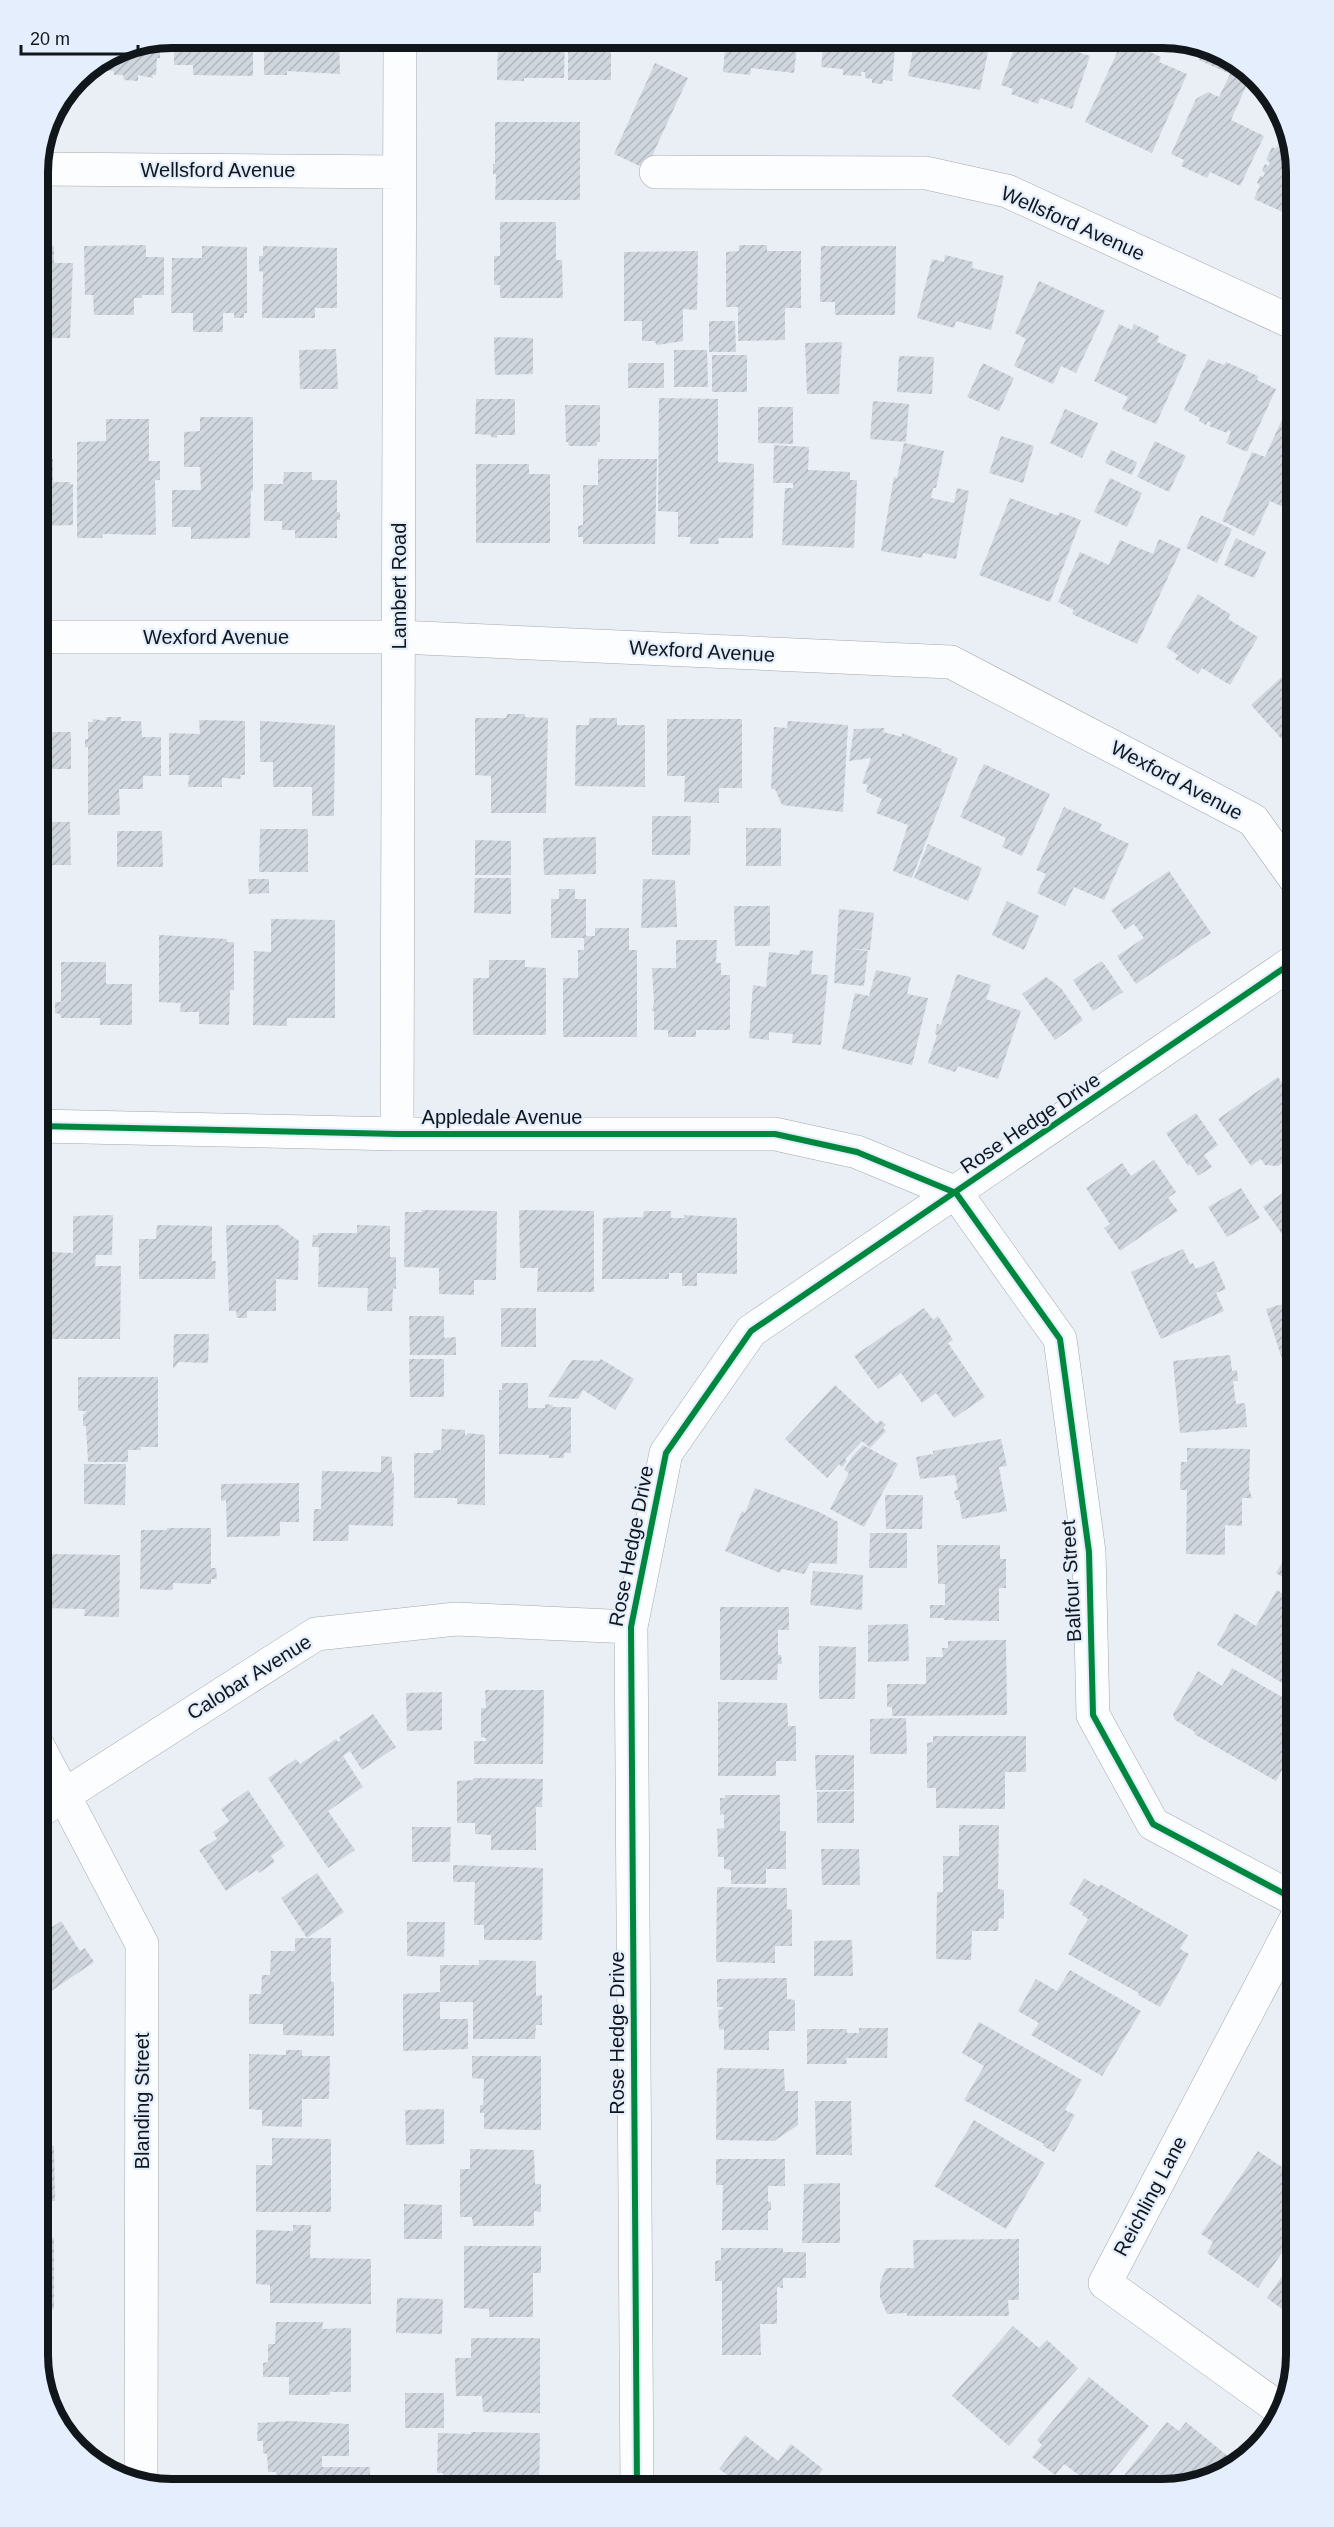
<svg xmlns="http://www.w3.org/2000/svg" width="1334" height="2527" font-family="Arial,sans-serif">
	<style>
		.building { fill: url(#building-hatch) }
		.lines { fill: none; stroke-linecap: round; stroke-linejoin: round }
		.street-casing { stroke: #a4a8ae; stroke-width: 34 }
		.street { stroke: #fcfdfe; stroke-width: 33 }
		.cycleway-casing { stroke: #e4eefc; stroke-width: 10 }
		.cycleway { stroke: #00873e; stroke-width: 6 }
		.labels { text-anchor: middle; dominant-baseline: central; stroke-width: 4.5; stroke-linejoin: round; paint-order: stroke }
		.street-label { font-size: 20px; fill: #11161b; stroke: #e4eefc }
		.rim { fill: none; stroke: #11161b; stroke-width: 8 }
	</style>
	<defs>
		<pattern id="building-hatch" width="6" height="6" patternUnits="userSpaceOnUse" patternTransform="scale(1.5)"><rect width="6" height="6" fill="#d0d6de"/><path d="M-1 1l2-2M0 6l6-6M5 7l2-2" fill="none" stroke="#b2b7be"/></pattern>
	</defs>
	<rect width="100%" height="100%" fill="#eaeff6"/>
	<path class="building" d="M174,38H253V76L193,75V65H174Z
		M264,38H339L340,74L287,71V75H264Z
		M507,38H565L564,78H524V81L497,80L498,45L507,44Z
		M568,38H611V80H568Z
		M726,38H798L794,73L751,68L750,75L723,72Z
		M824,38H896L892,81L883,80V84L872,83V79L865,78V72H861V76L843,75V69L821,67Z
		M915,38H991L980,90L908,76Z
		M1018,38H1056L1059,39L1056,45L1090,56L1072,109L1040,98L1038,104L1011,94L1013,89L1001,85Z
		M157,41L156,50H160V58H157L156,75H152L153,78L138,75V81L124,80L123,75H114V71L104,70V59L121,48Z
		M1120,46L1133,52L1137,46L1161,57L1159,62L1187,74L1152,153L1085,122Z
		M1204,49L1237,60L1258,86L1248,82L1231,120L1264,136L1240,186L1210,172L1207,178L1181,166L1184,160L1171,154L1196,99L1208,92L1219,97L1230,74L1199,60Z
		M655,63L688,78L646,169L614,154Z
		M495,122H580V200H495L496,174H493V164H495Z
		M1277,146L1293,153L1296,172V218L1254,199L1260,185L1257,183L1260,176L1263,177L1265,173L1262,171L1265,164L1268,166L1270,162L1266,160L1272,147L1276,149Z
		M500,222H556V260H562L563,298H500V285H494V256H500Z
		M146,245V257H164V295H142V298H134V315H94L93,295H85L84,246Z
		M739,245H767V251H801V308H785V340L738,341V307H726V252L739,251Z
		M38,246H54V263H73L70,338H45V361H38Z
		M202,246L247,247V313H244V318H234V313H223V332H193V313H171L172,258H202Z
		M263,246L337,248V308H315V318H262L263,272L259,271V256H263Z
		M821,246H896L895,315H835V302H820Z
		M698,251L697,310L683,309V341L657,345L654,341H642V321H624V252Z
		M945,255L973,262L972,268L1004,276L991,330L956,321L954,328L917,318L932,259L944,262Z
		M1039,281L1105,311L1076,373L1061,366L1053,384L1014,366L1026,339L1015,333Z
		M709,321H735L736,352H709Z
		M1119,324L1132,330L1134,324L1159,336L1157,342L1187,355L1156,424L1122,409L1128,397L1094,381Z
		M494,337L533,338V374L495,375Z
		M842,342L839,394H807L805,343Z
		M336,349L338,389H300L299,350Z
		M674,350H707L708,387H674Z
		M712,355H747V392H712Z
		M899,356L934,357L932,394L897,392Z
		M1208,359L1224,365L1226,362L1258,376L1257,380L1276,389L1247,452L1226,443L1231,432L1228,430L1227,433L1209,426L1211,423L1208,421L1206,425L1199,421L1200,418L1184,410Z
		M628,363H664V388H628Z
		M983,363L1014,378L999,411L967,397Z
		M659,398L718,399V462L754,464L753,538H718L719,544H690L691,537H678V512L658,511Z
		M476,399H515V435H497V438L491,437V435L475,434Z
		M873,401L909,404L906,442L870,439Z
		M1290,402L1296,405V482L1285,508L1270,501L1254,536L1222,521L1252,452L1265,457Z
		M565,405H600V442H597V446H569L568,442H566Z
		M758,407H793V444L758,443Z
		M1065,409L1098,423L1082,458L1050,443Z
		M200,417H253V491H251L250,538L191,539V527H172V490H201L200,467H184V432L200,431Z
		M106,419H149V461H160V480H155L156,535L103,534L102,538H77V442L106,441Z
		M1001,436L1034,446L1023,483L989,473Z
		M1155,441L1186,456L1169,492L1137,477Z
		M904,443L944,451L936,488H933L931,498L954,503L957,488L969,491L956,559L923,553L922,558L881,551L894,477L897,478Z
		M774,445L809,447L808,470L850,472V480H857L854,548L782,545L785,488H793V483H773Z
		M1111,450L1137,462L1132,475L1105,463Z
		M38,459H53V482H70V484H73V525L42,526V538H38Z
		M598,459H657L655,544H583V537H578V526L583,525V485H598Z
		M476,464H529V474H550V543H476Z
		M284,472H312V480H337V512H340V520H337V538H295V530H282V521H264V484H283Z
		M1110,478L1142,493L1127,527L1094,512Z
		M1010,498L1058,516L1060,512L1081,520L1050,602L979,575Z
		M1201,515L1232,529L1217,563L1186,548Z
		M1236,538L1266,552L1254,578L1224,565Z
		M1159,539L1181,549L1137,644L1072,614L1074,610L1058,602L1080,552L1109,565L1120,540L1153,554Z
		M1198,594L1230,614L1228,619L1258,637L1230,685L1202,668L1198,674L1175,659L1178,655L1166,647Z
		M1296,664V755L1251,705Z
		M507,714H525V717L548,718L546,813H491V776L475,775V718H506Z
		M106,717H121V721H141L142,737H161V776H143V789H119L120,815H88V747H85V739H88V722H93V719L106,721Z
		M589,718H617V725H645V787L575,786L576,725H589Z
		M667,719H742V788H719V803L684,802L685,776H667Z
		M199,720L245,721V775H240L241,779L222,778V787H188L189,775H169V733L200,734Z
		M38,721H52V732H71V769H42V774H38Z
		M260,721L335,725L334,816H312V787H273V762H260Z
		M788,721L848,725L843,812L782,805L775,789H771L774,727L787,728Z
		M885,728L883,732L902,737V733L942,749L940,751L958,758L912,878L893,871L908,825L876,813L882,799L866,792L868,785L862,783L871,758L849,761L854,729Z
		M984,764L1050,794L1022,856L1002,847L1006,838L960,817Z
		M1064,807L1102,824L1099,830L1129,844L1104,900L1074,887L1065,906L1037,893L1046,874L1036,870Z
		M652,816H691L690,855H652Z
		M38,822H70L71,865H38Z
		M746,828H781V866H746Z
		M260,829H308V872H259Z
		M117,831H162L163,867H117Z
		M596,837V874L544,875L543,838Z
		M475,840L511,841V875H475Z
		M928,844L982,868L968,901L914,878Z
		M1169,871L1211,933L1136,984L1117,956L1144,938L1134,924L1125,930L1111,910Z
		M475,878H511V914L474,913Z
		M248,879H269V893L249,894Z
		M643,879L675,880L677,927L641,928Z
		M559,889H575V899H586V936H595V928H629V950H637V1037H563V978H578V950H584V938H551V899H559Z
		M1007,901L1039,916L1024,950L992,935Z
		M734,906H770V946H735Z
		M839,909L874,913L870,950L847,948L868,951L864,986L834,983Z
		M271,919L335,920V1018H287V1026L253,1025L254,951L271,952Z
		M159,935L227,939V942H234V990H230L229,1025L199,1024V1012H180L181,1003L159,1002Z
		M676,940H717L716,963H721V975H730V1030H696V1037H668V1030H654V1011H652L654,1002L652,968H676Z
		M800,950L813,951L811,974L828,975L821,1045L792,1043L793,1034L769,1032V1040L749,1038L753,985L766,987L769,952L799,955Z
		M489,960H525V967L546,968V1035H473V978H489Z
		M1102,961L1123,992L1093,1011L1073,980Z
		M61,962H106V984H132V1025H100V1018H61L60,1014L55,1013V1002H61Z
		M876,970L911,977L907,994L928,998L912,1065L842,1049L855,993L869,996Z
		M957,974L991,985L986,999L1021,1011L998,1079L958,1066L955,1072L928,1063L937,1035L935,1034L937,1024L941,1025Z
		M1046,977L1061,988L1083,1020L1055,1040L1022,994Z
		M1278,1077L1296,1104V1155L1278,1166L1265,1165L1261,1159L1251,1166L1218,1119Z
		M1196,1113L1218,1145L1204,1155L1212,1167L1198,1176L1190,1164L1188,1166L1166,1133Z
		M1154,1160L1176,1192L1168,1198L1178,1211L1120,1251L1104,1228L1110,1224L1086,1188L1122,1163L1131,1176Z
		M1293,1186L1296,1192V1254L1263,1207Z
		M1241,1188L1260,1218L1227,1237L1208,1207Z
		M422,1210L497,1211L496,1280H474V1295L439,1294V1268L404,1267L405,1212H422Z
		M519,1210L594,1211V1292H537L538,1268H520Z
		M644,1211H671V1218H684V1215L737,1218V1274L697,1273V1286H682V1273H669V1279H602L603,1218L643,1217Z
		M113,1215L112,1255H96L95,1266H121L120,1339H52V1305H48L49,1252L73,1253V1216Z
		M157,1225L212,1226V1261H216L215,1279H139V1239H156Z
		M226,1225H278L299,1241L298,1280L276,1279V1311H247V1318H237L236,1311H229Z
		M357,1225L390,1226V1257H396V1289L393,1288L392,1311H367L368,1288L318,1287L319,1247H312L313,1235H318V1233H357Z
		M1183,1249L1190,1264L1193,1263L1196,1269L1214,1261L1226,1289L1216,1293L1224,1311L1161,1339L1131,1272Z
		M1296,1300V1361L1284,1365L1266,1309Z
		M501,1308H536V1347H501Z
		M924,1308L933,1320L938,1316L953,1340L948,1343L985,1397L954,1418L936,1393L922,1403L901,1373L878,1389L854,1356Z
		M409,1316H444V1338L456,1337V1355H410Z
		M174,1334H209L208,1363L179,1362L173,1369Z
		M1230,1355L1232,1371L1237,1370L1238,1381H1233L1236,1404L1245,1403L1247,1427L1180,1433L1173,1361Z
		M409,1359H444V1397H410Z
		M601,1359L634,1379L615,1410L583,1390L578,1399L548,1397L572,1360L599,1361Z
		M78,1377H158V1447H140L141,1450H128V1462H88L86,1426H83V1414H85L86,1411H78Z
		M502,1383H528V1408H545V1404L553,1405L552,1407H571V1453H564V1458H549V1455L499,1454V1390H502Z
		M835,1385L877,1424L880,1420L886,1425L883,1428L886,1431L870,1448L862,1441L845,1459L847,1461L842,1467L839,1464L827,1478L785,1439Z
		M442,1429L465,1430V1436L468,1433L485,1435V1505L457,1504V1498H414V1453H433L434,1450H441Z
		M1001,1439L1007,1466L999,1467L1007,1511L962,1519L959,1500H956L954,1491L958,1490L955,1475L920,1479L916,1457L933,1454V1451Z
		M863,1445L898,1464L864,1527L830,1509L849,1473L844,1470L852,1457Z
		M1187,1448L1250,1449L1249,1489L1252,1498H1242V1526L1225,1525V1555L1186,1554L1187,1490H1180L1181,1462H1187Z
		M381,1456L392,1457V1473H394L393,1526L349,1525L348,1541H313L314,1509H321L322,1471L381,1472Z
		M84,1464H126L125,1505L84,1504Z
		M299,1483V1522H280V1536L227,1537L226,1500L221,1501V1484Z
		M755,1488L819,1512L838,1522L837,1564L810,1563L804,1574L782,1569L780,1573L725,1551L742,1511L745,1513Z
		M885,1495H923L922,1529H886Z
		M167,1528H211V1568H216L217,1579H211V1584L173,1583V1590L140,1589L141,1530H167Z
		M870,1533H907V1568H869Z
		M937,1545H1000V1559H1006V1588H999V1621L944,1620V1618H930V1605H945V1584H938Z
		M1292,1546L1296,1548V1589L1291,1586L1293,1583L1276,1573Z
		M47,1554L120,1555L119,1617L84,1616L85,1609L42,1608V1591H46Z
		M813,1571L863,1575L862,1610L810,1605Z
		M1277,1590L1296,1602V1691L1217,1645L1235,1613L1256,1626Z
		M720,1607H789V1630H778V1655H781L782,1664H778L777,1680H720Z
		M908,1624L909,1661L868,1662V1625Z
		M1006,1640L1007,1715L892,1716V1707H887V1684H926V1657H943L942,1648H948V1641Z
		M819,1646L856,1647L855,1699H819Z
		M1232,1668L1296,1705V1755L1292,1752L1276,1781L1194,1734L1195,1732L1175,1720L1173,1714L1198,1671L1222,1686Z
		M485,1690H544L543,1764H474V1741H486V1738L481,1737V1708H486Z
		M442,1692V1730L407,1731L406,1693Z
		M718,1702L787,1703L788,1726H796V1761H776V1776H718Z
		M373,1714L396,1747L362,1770L350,1751L343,1756L363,1787L328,1811L355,1850L328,1868L268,1778L296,1759L300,1764L336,1739L338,1742L341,1740L339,1737Z
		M906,1718L907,1754H870V1719Z
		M933,1736H1026V1772H1005V1809L936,1808V1788H927V1743L933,1742Z
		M815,1755H854V1790H816Z
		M473,1778L543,1779L542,1807H536V1850H491V1835L475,1834V1823H457V1781L473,1780Z
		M248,1790L285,1846L271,1856L275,1862L259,1873L257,1870L226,1891L199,1850L217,1839L213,1832L229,1821L221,1809Z
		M854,1791V1823H817V1792Z
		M725,1795H780V1831H786V1869H766V1884H731V1870L724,1869V1857H718L717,1829L724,1828V1814L720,1815V1798H725Z
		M959,1825H999L998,1889L1004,1890V1919L999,1918L998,1931H972L971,1960L936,1959L937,1892H943V1856H959Z
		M412,1827H451L450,1862H412Z
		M821,1849H859L860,1885H822Z
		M453,1865L543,1868L542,1940H484V1925H474L475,1882H453Z
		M317,1873L344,1912L307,1938L281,1898Z
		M1084,1878L1099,1887L1100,1884L1188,1935L1180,1949L1189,1954L1160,2007L1138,1995L1139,1993L1068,1954L1088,1919L1082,1915L1084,1913L1069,1904Z
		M717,1887L787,1888V1909L792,1910V1946H775V1963L716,1962Z
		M61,1921L80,1951L85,1948L94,1962L38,2000V1937Z
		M407,1922H445L444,1957L407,1956Z
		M295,1938H331V1982H334V2036L283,2035V2024H249V1994H261L262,1975H270L271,1951H295Z
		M852,1940L853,1976H814V1941Z
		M479,1960L536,1961V1996L542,1995V2025H536L535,2039H473V2002H440V2019H468V2049L403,2051V1994L440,1992V1965H479Z
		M1070,1970L1141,2011L1102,2076L1031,2035L1039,2023L1018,2011L1036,1979L1057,1991Z
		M787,1978V1999L795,2000V2031H769V2050H724V2029L719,2030L718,2010L723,2009V2007H717V1979Z
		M979,2022L1082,2080L1065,2110L1075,2115L1054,2152L1043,2146L1044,2144L964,2100L984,2066L962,2053Z
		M859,2028H888L887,2058H846L847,2064H807V2029H847V2033H859Z
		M286,2050H302V2056H330L329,2099H302V2127L262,2126V2110L249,2109V2054L286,2055Z
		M472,2056H541V2130L484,2129V2113H480V2105H483L484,2079L472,2078Z
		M717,2068L784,2069L785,2091H798V2125L774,2141L716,2140Z
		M1296,2081V2101L1290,2099Z
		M815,2101H851L852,2155H816Z
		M444,2109V2144L406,2145L405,2110Z
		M974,2120L1045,2163L1006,2229L934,2186Z
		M272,2138L331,2139V2212H256V2165H272Z
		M38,2146H54L55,2201H41V2218H38Z
		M470,2149L534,2150L535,2184H541V2212L534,2211V2226H473L472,2217H460V2169H470Z
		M1258,2151L1288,2171L1284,2177L1296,2186V2232L1258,2288L1207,2253L1213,2242L1201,2234Z
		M716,2159H785V2186H768V2202H771V2210L768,2211V2230H722L723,2185H716Z
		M840,2183V2243H802L804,2184Z
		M404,2204L442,2205V2239H404Z
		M293,2225H311L310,2258L371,2259V2304L270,2303V2285L256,2284V2230L293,2231Z
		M38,2238H54V2309H38Z
		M1019,2239V2300H1008L1009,2316H907V2313L887,2314L880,2297V2283L886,2268H914L913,2240Z
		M464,2246H541V2273H533V2317H489V2309L464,2308Z
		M721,2248H783V2252H806V2278H783V2288L777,2287V2324H760L761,2355H722V2281H715V2261L721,2260Z
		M1296,2256V2319L1267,2298Z
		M397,2298L443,2299L442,2334L396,2333Z
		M276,2322H323L322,2329L351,2328V2392H330V2395H289V2377H263V2363L268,2362V2344H275Z
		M1013,2326L1039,2348L1047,2340L1078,2368L1009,2446L952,2396Z
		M38,2336H46V2390L38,2355Z
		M471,2338H540V2413L483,2412L482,2396H456L455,2358H471Z
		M1089,2377L1149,2426L1098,2489L1064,2464L1055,2475L1032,2457L1042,2445L1037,2440Z
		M405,2393H444V2428H405Z
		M289,2421L349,2424V2456H322V2467H370V2489H275L276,2472H268L267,2454L263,2453V2441H257L258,2423Z
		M1167,2422L1179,2431L1186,2422L1235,2462L1214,2479L1162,2490L1113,2489Z
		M471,2432L540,2433L539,2489H481V2480L443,2479V2473H437L438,2433L471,2434Z
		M745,2435L778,2461L791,2444L823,2469L816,2478L831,2489H760L755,2486L752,2489H747L719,2469Z
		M404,2487H449V2489H404Z"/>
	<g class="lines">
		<defs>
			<path id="street" d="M38,169L399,172
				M656,172L926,173L1007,191L1296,324
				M38,637H399L951,662L1253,820L1296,880
				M38,1126L397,1134H775L857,1152L956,1193L1060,1339L1089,1552L1093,1715L1153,1824L1296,1900
				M397,1134L400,38
				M38,1746L142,1944L141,2481
				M38,1812L316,1634L456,1619L631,1627
				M1280,2409L1105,2283L1296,1919
				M637,2489L631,1627L666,1453L751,1331L1296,960"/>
		</defs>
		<use href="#street" class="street-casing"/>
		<use href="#street" class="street"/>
		<defs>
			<path id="cycleway" d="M38,1126L397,1134H775L857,1152L956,1193L1060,1339L1089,1552L1093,1715L1153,1824L1296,1900
				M637,2489L631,1627L666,1453L751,1331L1296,960"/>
		</defs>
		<use href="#cycleway" class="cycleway-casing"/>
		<use href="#cycleway" class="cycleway"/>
	</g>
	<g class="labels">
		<g class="street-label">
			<text x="218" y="170">Wellsford Avenue</text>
			<text transform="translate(1073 223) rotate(24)">Wellsford Avenue</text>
			<text transform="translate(399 586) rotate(-90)">Lambert Road</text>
			<text x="216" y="637">Wexford Avenue</text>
			<text transform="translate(702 651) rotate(3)">Wexford Avenue</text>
			<text transform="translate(1177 780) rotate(28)">Wexford Avenue</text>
			<text x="502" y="1117">Appledale Avenue</text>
			<text transform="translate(1030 1123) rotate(-34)">Rose Hedge Drive</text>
			<text transform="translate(631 1546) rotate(-79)">Rose Hedge Drive</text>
			<text transform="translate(1071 1581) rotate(-93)">Balfour Street</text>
			<text transform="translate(249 1677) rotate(-32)">Calobar Avenue</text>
			<text transform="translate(617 2033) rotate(-90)">Rose Hedge Drive</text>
			<text transform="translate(142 2101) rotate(-90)">Blanding Street</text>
			<text transform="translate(1150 2196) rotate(-62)">Reichling Lane</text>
		</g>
	</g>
	<path d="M0 0H1334V2527H0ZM172 48H1162A124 124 0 0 1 1286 172V2355A124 124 0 0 1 1162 2479H172A124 124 0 0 1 48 2355V172A124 124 0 0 1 172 48Z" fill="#e4eefc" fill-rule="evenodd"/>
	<path class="rim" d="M172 48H1162A124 124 0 0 1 1286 172V2355A124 124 0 0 1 1162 2479H172A124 124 0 0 1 48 2355V172A124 124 0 0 1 172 48Z"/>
	<path d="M21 45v9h117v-9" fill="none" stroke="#11161b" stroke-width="3"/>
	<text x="30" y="45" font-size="18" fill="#11161b" stroke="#e4eefc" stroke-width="4.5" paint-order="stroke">20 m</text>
</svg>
